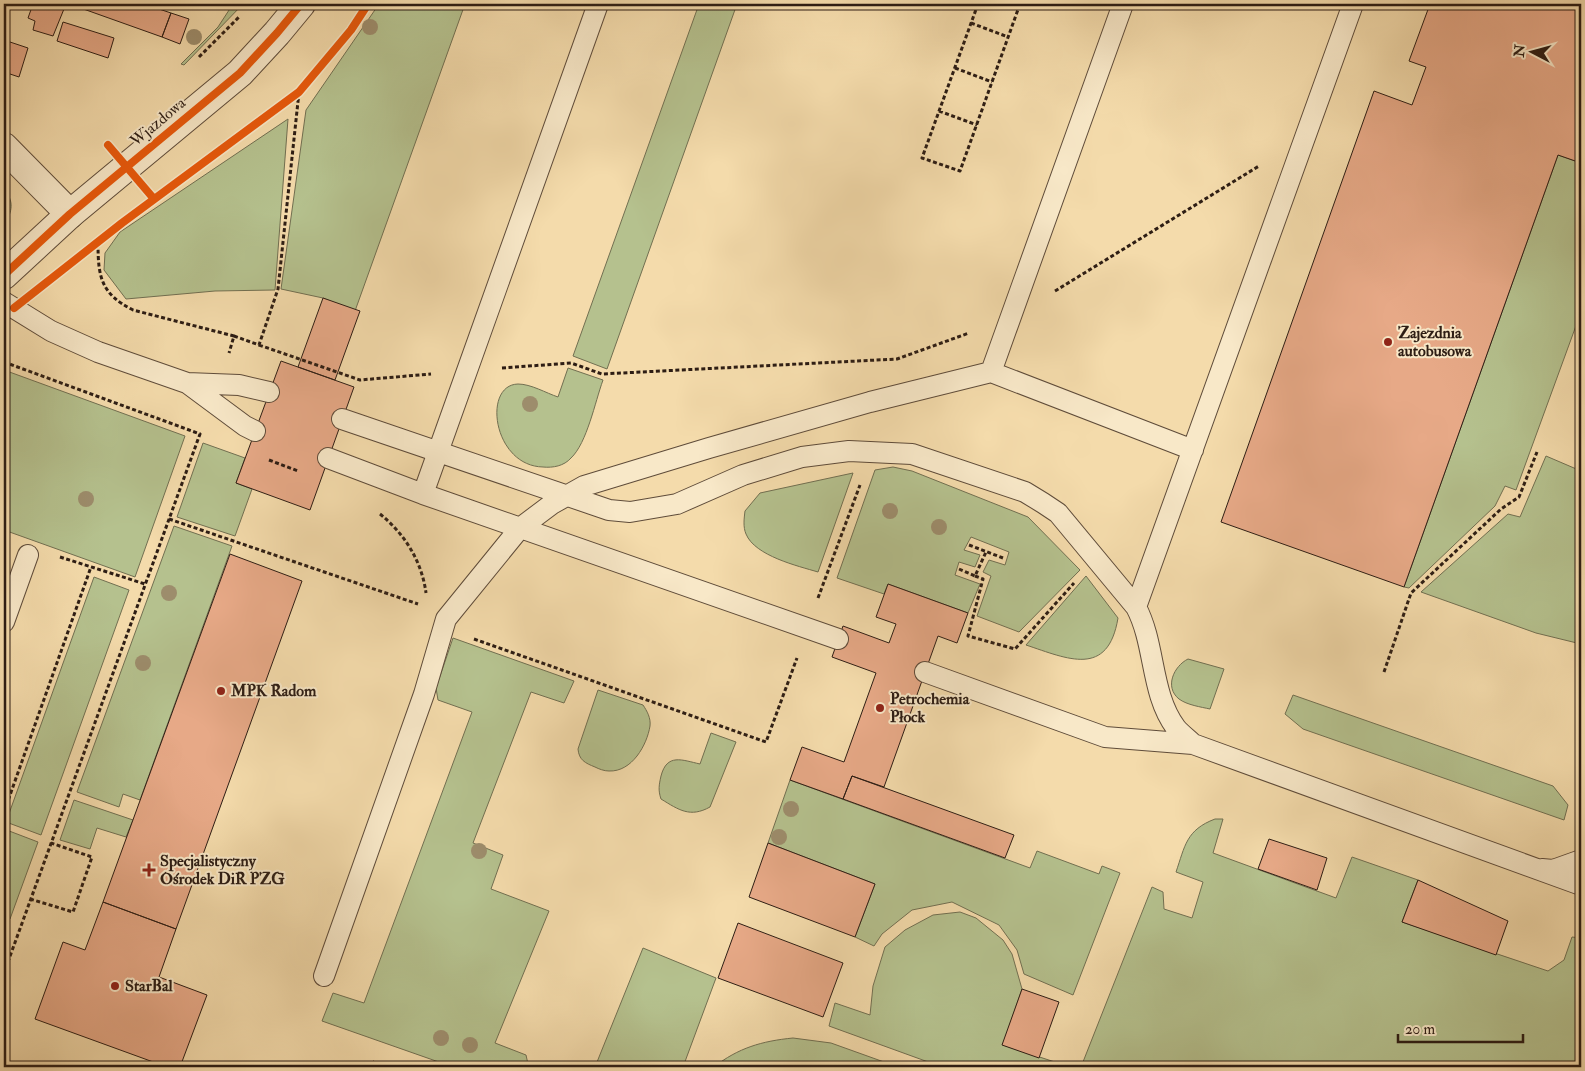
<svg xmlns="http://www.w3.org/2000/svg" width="1585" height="1071" font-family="'IM FELL Double Pica',serif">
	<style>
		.green { fill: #b5c18e; stroke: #716f51 }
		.building { fill: #e7a987; stroke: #2d1d14 }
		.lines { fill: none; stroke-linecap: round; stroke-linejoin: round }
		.service-casing { stroke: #5f4c3a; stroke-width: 22 }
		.minor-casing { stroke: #5f4c3a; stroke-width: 30 }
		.tertiary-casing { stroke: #5f4c3a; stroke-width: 30 }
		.path { stroke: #2d1d14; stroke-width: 3; stroke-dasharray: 4 2.5; stroke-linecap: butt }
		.service { stroke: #f8e8c8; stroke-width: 20 }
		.minor { stroke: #f8e8c8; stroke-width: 28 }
		.tertiary { stroke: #f8e8c8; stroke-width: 28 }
		.cycleway-casing { stroke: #f8e8c8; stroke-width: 11 }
		.cycleway { stroke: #e8590c; stroke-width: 8 }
		.tree { fill: #9d8d6c }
		.poi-dot { fill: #8f2418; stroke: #f8e8c8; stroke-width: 2 }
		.labels { text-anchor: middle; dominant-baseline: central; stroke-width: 4; stroke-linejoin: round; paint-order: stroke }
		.street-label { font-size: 16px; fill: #2d1d14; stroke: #f8e8c8 }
		.poi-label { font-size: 16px; font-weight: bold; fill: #2d1d14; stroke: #f8e8c8; text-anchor: start }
	</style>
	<rect width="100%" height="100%" fill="#f4dbab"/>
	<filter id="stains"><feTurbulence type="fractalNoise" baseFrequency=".004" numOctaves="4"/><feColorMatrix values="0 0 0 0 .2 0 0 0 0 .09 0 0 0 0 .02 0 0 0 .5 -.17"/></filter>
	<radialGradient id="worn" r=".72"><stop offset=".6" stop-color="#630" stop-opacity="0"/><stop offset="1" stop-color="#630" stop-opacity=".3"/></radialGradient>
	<path class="green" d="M233,4H243L184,65L181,64L218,27Z
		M379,4H465L355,311L323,298L281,289L306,110Z
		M699,4H737L607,369L573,356Z
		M288,119L275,290L215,291L126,299L104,270L105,253L120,232Z
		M1558,155L1581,163V312L1516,490L1505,486L1495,506L1409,588L1404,587Z
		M4,190C14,200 13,212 4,224Z
		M568,368L603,380C595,402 587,443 571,458C564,466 553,468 543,467C493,466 482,385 518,384C531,384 546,393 558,397Z
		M4,370L185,436L135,577L4,530Z
		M203,443L245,458L236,483L252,489L235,536L177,517Z
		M1546,456L1581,471V644L1536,633L1421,592L1508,514L1520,517Z
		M893,467L912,471L1028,517L1080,570L1019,632L977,616L991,576L983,572L989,560L1005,565L1009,552L971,537L964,550L980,555L975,567L959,562L955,575L980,584L968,613L888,584L884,594L837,578L875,470Z
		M853,473L818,572C798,566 755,556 746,534C743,527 744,519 745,511L760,493Z
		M174,526L232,546L140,800L123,794L119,807L77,792Z
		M1086,576L1118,618C1108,678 1068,659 1026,645Z
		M94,577L129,590L41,835L6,822Z
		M453,638L574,681L564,703L531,692L473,843L503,855L491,889L549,911L495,1043L526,1055L528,1064L526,1067H453L322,1021L333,993L364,1003L472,712L438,700L436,688Z
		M1188,659L1224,669L1210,709C1201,707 1187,705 1179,699C1164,687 1174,666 1188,659Z
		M598,690L643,705C647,711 651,718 650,726C647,745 632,772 609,771C604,771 599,769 595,767C585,763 579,760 578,749Z
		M1293,695L1553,786L1568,805L1564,820L1303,729L1285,714Z
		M711,733L736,742L710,807C690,818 679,810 661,799C658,790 659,785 661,776C667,753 682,760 700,764Z
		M790,780L1030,868L1037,851L1099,874L1102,866L1120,873L1073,995L1024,974L1017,950L999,925L952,902L912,910L882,934L874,946L855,937L875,884L768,843Z
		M74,800L133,820L126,837L97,828L90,849L60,840Z
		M1215,819H1223L1213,853L1336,898L1352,857L1418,880L1402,922L1548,971L1564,960L1572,937L1581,938V1067H1081L1152,887L1163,892L1164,909L1192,918L1203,882L1176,872C1185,846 1186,830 1215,819Z
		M4,829L38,842L10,919L4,917Z
		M960,912L976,918L1003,940L1012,954L1022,989L1003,1045L1070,1067H942L829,1026L835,1003L870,1015L873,986L885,947L905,930L933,915Z
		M643,948L716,978L683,1067H595Z
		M793,1038L831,1043L898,1067H714C738,1048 762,1041 793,1038Z"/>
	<path class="building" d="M33,4H66L53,36L33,30L35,21L28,18Z
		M75,4H144L171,13L162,37L75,6Z
		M1430,4H1581V163L1558,155L1404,587L1221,522L1374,91L1412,105L1426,67L1409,61Z
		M171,13L189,19L180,44L162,37Z
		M4,18L9,20L6,30L4,29Z
		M63,22L114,38L108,58L57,41Z
		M4,40L28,48L19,77L4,72Z
		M323,298L360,311L335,380L298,367Z
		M281,361L354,387L310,510L236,483Z
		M230,554L302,581L176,929L103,902Z
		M888,584L968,613L957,643L938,636L884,787L852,776L843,799L790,780L802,747L844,762L876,673L832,657L843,626L889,643L896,624L876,617Z
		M852,776L1014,835L1005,858L843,799Z
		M1269,839L1327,858L1317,890L1258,869Z
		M768,843L875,884L855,937L749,897Z
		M1418,880L1508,921L1496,955L1402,922Z
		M103,902L176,929L159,977L207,995L180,1067H167L35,1019L63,942L85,950Z
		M738,923L843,963L823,1017L718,978Z
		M1022,989L1059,1002L1039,1058L1002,1045Z
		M373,1061L391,1067H371Z"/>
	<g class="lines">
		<defs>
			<path id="service" d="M4,302L51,331L98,352L187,383L245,426L255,431
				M991,372L1123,4
				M187,383L239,385L269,392
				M342,419L609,510L630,512L677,504L743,475L802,457L849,451L912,454L1025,492L1043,503L1058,513L1136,607C1156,645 1150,693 1176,728C1181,734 1188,739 1193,744
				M328,458L423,494L838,639
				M423,494L598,4
				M1136,607L1353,4
				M4,622L28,555
				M925,672L1105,737L1193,744L1581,885
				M1542,869L1553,870L1581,860
				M324,976L424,694L446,619L520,528L552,504L584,486L709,448L870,402L991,372L1193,450"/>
			<path id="minor" d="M4,147L70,214"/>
			<path id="tertiary" d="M4,275L70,214L240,73L277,33L301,4"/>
		</defs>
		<use href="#service" class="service-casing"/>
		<use href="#minor" class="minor-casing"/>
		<use href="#tertiary" class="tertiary-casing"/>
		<path class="path" d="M978,4L922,158L960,171L1020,4
			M971,23L1008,37
			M199,57L239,17
			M955,68L992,82
			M939,111L977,125
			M98,243C98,277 101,294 133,310L234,336L229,353
			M1055,291L1259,166
			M234,336L259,345L278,289L299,92
			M259,345L360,380L431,374
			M4,362L200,434L9,959L4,957
			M502,368L571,363L602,374L897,359L969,333
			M269,460L298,471
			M380,514C405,534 422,562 426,593
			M169,519L418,604
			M969,545L1003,558
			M60,557L145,584
			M959,569L975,576L986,552
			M975,576L983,579L968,636L1015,649L1074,583
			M818,598L860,485
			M474,639L766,742L797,658
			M1384,672L1411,593L1501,509L1519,497L1537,452
			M4,812L91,567
			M30,899L73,912L92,857L51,843"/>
		<use href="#service" class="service"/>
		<use href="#minor" class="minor"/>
		<use href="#tertiary" class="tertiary"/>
		<defs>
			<path id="cycleway" d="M108,145L154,199
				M4,275L70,214L240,73L277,33L301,4
				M14,308L122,223L299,92L351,30L368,4"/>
		</defs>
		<use href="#cycleway" class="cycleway-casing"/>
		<use href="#cycleway" class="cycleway"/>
	</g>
	<g class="tree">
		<circle cx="370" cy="27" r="8"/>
		<circle cx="194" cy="37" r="8"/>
		<circle cx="530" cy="404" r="8"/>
		<circle cx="86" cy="499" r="8"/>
		<circle cx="890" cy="511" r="8"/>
		<circle cx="939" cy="527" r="8"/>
		<circle cx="169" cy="593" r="8"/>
		<circle cx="143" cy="663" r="8"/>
		<circle cx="791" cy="809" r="8"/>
		<circle cx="779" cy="837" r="8"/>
		<circle cx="479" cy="851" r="8"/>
		<circle cx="441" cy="1038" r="8"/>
		<circle cx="470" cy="1045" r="8"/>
	</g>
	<g class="poi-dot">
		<circle cx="1388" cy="342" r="5"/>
		<circle cx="221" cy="691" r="5"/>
		<circle cx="880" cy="708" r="5"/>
		<path d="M146.5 862.5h5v5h5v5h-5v5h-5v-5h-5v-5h5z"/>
		<circle cx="115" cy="986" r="5"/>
	</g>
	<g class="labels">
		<g class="street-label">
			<text transform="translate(158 122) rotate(-40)">Wjazdowa</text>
		</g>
		<g class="poi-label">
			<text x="1398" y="333">Zajezdnia<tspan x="1398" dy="18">autobusowa</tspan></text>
			<text x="231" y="691">MPK Radom</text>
			<text x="890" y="699">Petrochemia<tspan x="890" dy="18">Płock</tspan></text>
			<text x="160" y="861">Specjalistyczny<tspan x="160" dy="18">Ośrodek DiR PZG</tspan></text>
			<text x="125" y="986">StarBal</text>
		</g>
	</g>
	<rect width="1585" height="1071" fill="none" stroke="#f4dbab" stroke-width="20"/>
	<rect x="5" y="5" width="1575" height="1061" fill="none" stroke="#2d1d14" stroke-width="2.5"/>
	<rect x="10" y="10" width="1565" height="1051" fill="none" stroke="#2d1d14"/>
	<g transform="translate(1532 52) rotate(276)" stroke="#f8e8c8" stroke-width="4" paint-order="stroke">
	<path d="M0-4L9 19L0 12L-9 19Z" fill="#2d1d14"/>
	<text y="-8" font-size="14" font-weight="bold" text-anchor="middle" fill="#2d1d14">N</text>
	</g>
	<path d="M1398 1034v8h125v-8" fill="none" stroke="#2d1d14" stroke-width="2.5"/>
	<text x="1405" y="1034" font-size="15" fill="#2d1d14" stroke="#f8e8c8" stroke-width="4" paint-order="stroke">20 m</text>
	<rect width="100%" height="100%" filter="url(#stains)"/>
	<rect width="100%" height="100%" fill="url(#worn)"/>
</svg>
